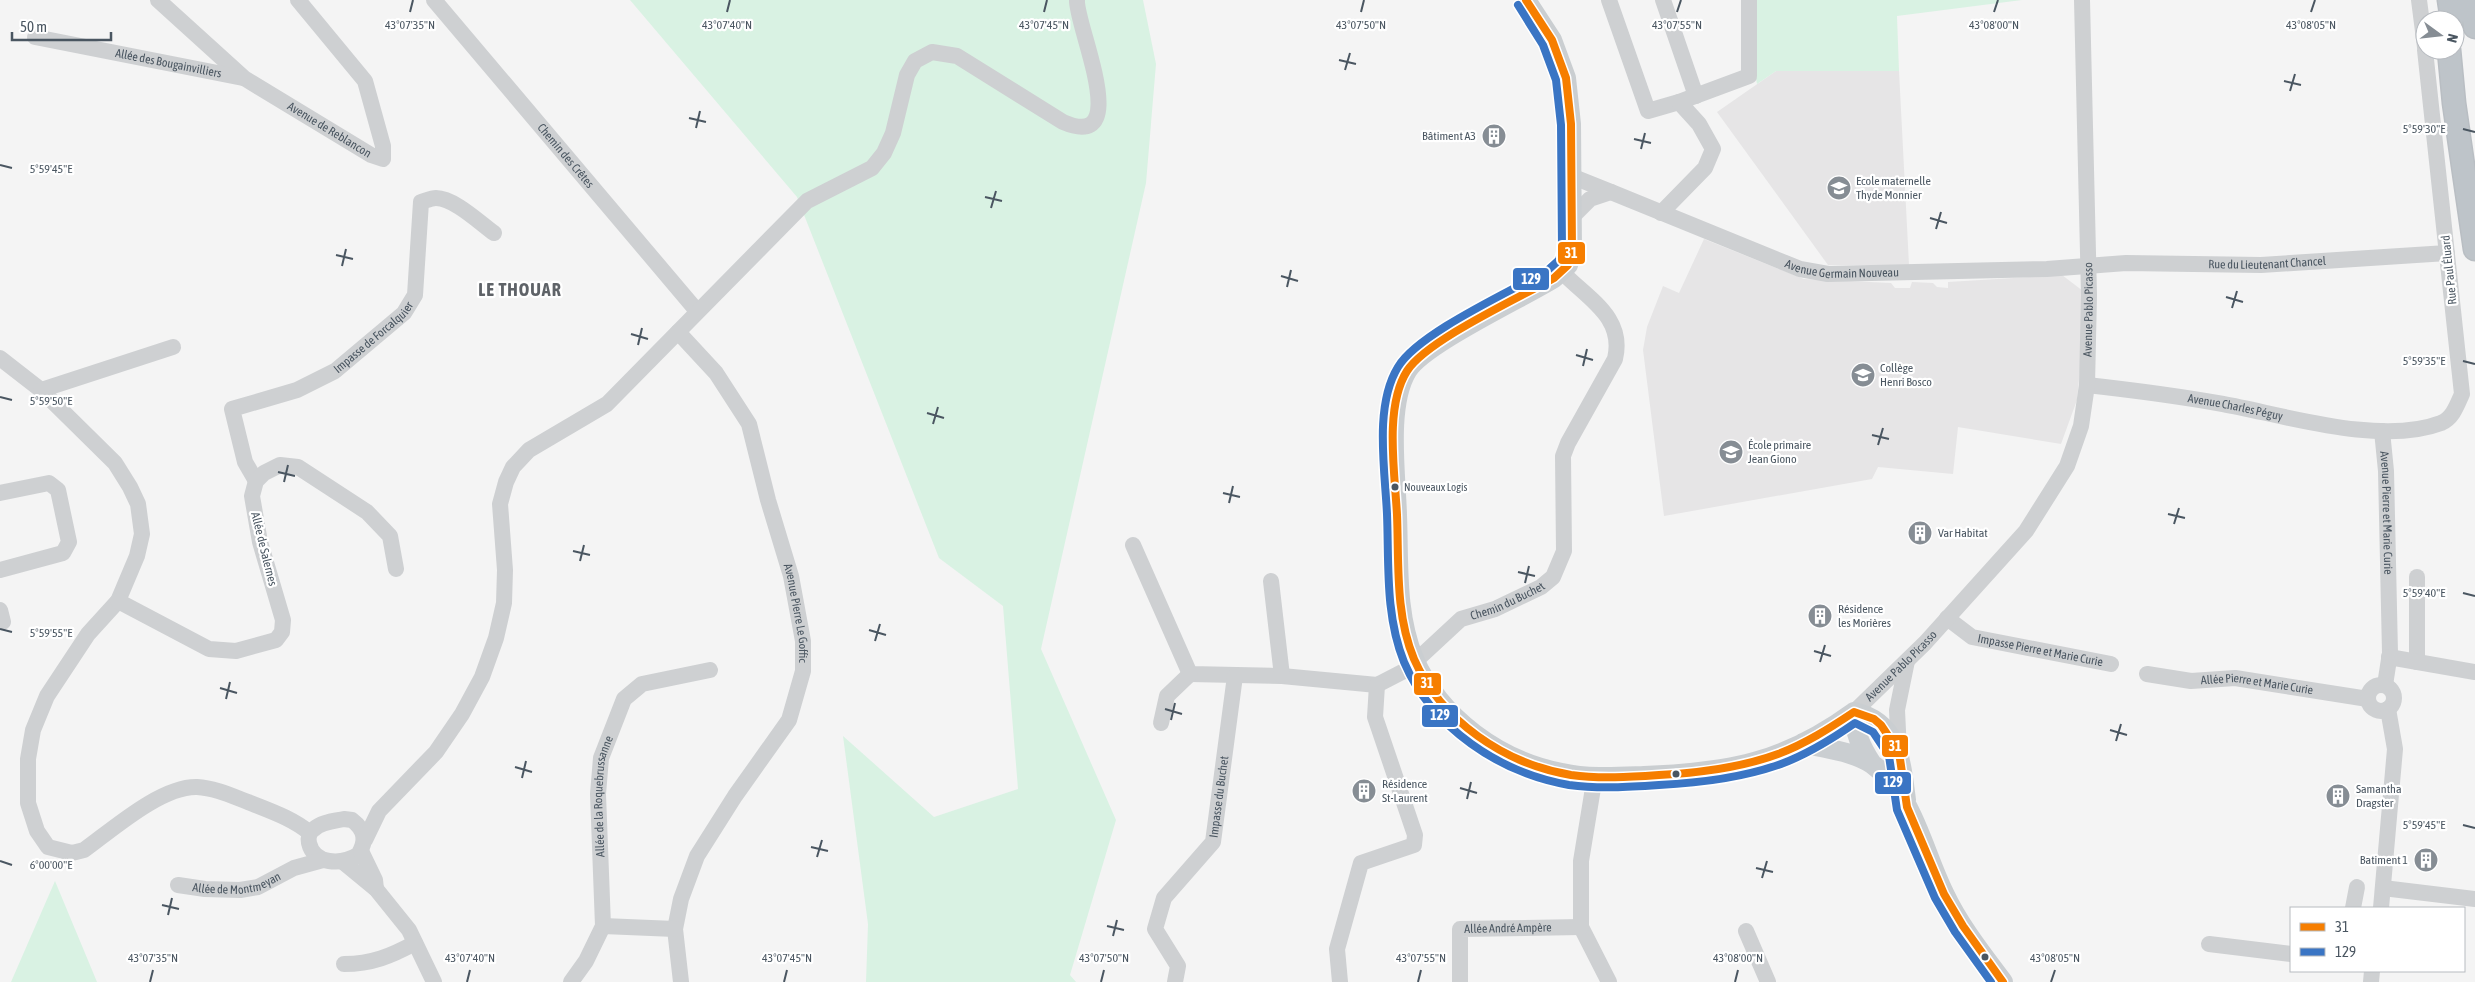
<svg xmlns="http://www.w3.org/2000/svg" width="2475" height="982" font-family="'Asap Condensed',sans-serif">
	<style>
		.education { fill: #e6e5e6 }
		.green { fill: #d9f2e3 }
		.lines { fill: none; stroke-linecap: round; stroke-linejoin: round }
		.highway-casing { stroke: #b9bec3; stroke-width: 25 }
		.minor { stroke: #ced0d2; stroke-width: 16 }
		.major { stroke: #caced1; stroke-width: 20 }
		.highway { stroke: #bec4c9; stroke-width: 22 }
		.bus-1-casing { stroke: #fff; stroke-width: 11 }
		.bus-2-casing { stroke: #fff; stroke-width: 11 }
		.bus-1 { stroke: #f67e00; stroke-width: 8 }
		.bus-2 { stroke: #3a75c4; stroke-width: 8 }
		.ticks { fill: none; stroke: #4a5661; stroke-width: 2 }
		.bus-dot { fill: #4a5661; stroke: #fff; stroke-width: 2 }
		.labels { text-anchor: middle; dominant-baseline: central; stroke-width: 4.5; stroke-linejoin: round; paint-order: stroke }
		.bus-label { font-size: 11px; fill: #4a5661; stroke: #fff; text-anchor: start }
		.street-label { font-size: 12px; fill: #4a5661; stroke: #fff }
		.poi-label { font-size: 12px; fill: #4a5661; stroke: #fff; text-anchor: start }
		.district-label { font-size: 18px; font-weight: bold; letter-spacing: 1px; fill: #5f6368; stroke: #fff }
		.ticks-label { font-size: 12px; text-anchor: middle; fill: #4a5661; stroke: #fff; stroke-width: 4.5; stroke-linejoin: round; paint-order: stroke }
		.line-badge { stroke: #fff; stroke-width: 2 }
		.badge-label { font-size: 14px; text-anchor: middle; font-weight: bold; fill: #fff }
	</style>
	<rect width="100%" height="100%" fill="#f4f4f4"/>
	<path class="education" d="M1776,71H1899L1909,265H1828L1717,112Z
		M1704,239L1804,279L1891,283L1895,288H1910L1912,282L1933,283L1937,287L1948,288V282L2062,275L2083,291L2082,350L2077,400L2061,444L1958,427L1953,474L1878,467L1872,479L1664,516L1643,350L1647,327L1663,286L1679,293Z"/>
	<path class="green" d="M630,0H1143L1156,64L1146,183L1041,649L1116,820L1070,975L1076,982H866L868,924L843,736L934,817L1018,789L1003,606L939,558L797,197Z
		M1755,0H2022L1897,16L1899,71H1776L1757,84L1755,74Z
		M55,881L97,982H11Z"/>
	<g class="lines">
		<defs>
			<path id="highway" d="M2449,0L2452,20
				M2471,0L2475,27
				M2449,50L2454,103L2475,249"/>
		</defs>
		<use href="#highway" class="highway-casing"/>
		<g class="minor">
			<path id="s1" d="M158,0L244,78L371,155L383,159V146L365,81L298,0"/>
			<path id="s2" d="M434,0L697,311"/>
			<path d="M1609,0L1648,111L1679,102"/>
			<path d="M1663,0L1696,96"/>
			<path d="M2419,0L2425,47"/>
			<path id="s3" d="M35,37L243,78"/>
			<path d="M1571,176L1611,192"/>
			<path d="M1661,213L1705,168L1713,149L1699,124L1679,102L1749,76V0"/>
			<path id="s4" d="M1571,218L1590,199L1611,192L1800,269L1828,274L2047,269L2126,263L2261,265L2447,253"/>
			<path id="s5" d="M678,332L716,373L749,424L768,500L791,576L803,641V671L789,720L735,796L697,856L681,899L675,929L681,982"/>
			<path d="M0,358L41,390L115,463L130,487L138,504L142,534L137,556L118,601L88,634L47,696L33,730L28,759V803L37,831L48,847L72,853L84,850C112,830 161,786 197,787C215,788 232,796 248,802C270,811 292,818 310,833"/>
			<path id="s6" d="M2087,385C2132,390 2178,396 2223,404C2284,415 2381,446 2441,423C2453,418 2457,405 2462,394L2425,50"/>
			<path d="M41,390L173,347"/>
			<path id="s7" d="M2382,431L2386,471L2390,653L2385,685"/>
			<path id="s8" d="M256,481L245,462L232,409L297,390L335,371L404,313L415,295L421,202C425,201 431,198 436,198C454,198 480,223 494,233"/>
			<path d="M0,493L49,483L58,490L69,542L63,553L0,570"/>
			<path id="s9" d="M1133,545L1190,674L1282,676L1377,685L1406,670L1461,619L1495,609L1541,587L1553,577L1564,551L1563,456L1568,443L1615,359C1625,317 1588,299 1562,272"/>
			<path d="M2417,577V662"/>
			<path d="M1271,581L1282,676"/>
			<path d="M118,601L209,649L236,651L276,640L282,632L283,620L260,542L252,496L256,481L264,473L280,465L298,467L367,512L390,536L396,569"/>
			<path d="M0,610L3,622"/>
			<path id="s10" d="M1947,618L1972,637L2111,664"/>
			<path d="M2389,657L2475,672"/>
			<path id="s11" d="M2147,674L2191,681L2235,678L2368,699"/>
			<circle cx="2381" cy="698" r="13"/>
			<path id="s12" d="M1854,712L1925,643L2026,531L2067,466L2081,426L2087,385L2089,295L2082,0"/>
			<path d="M1161,723L1167,696L1190,674"/>
			<path d="M1899,752L1897,710L1907,661"/>
			<path d="M1595,776L1581,861V927L1609,982"/>
			<path d="M344,819L352,820C365,830 367,841 358,855C341,865 314,865 309,843C308,838 309,832 314,829C321,822 335,821 344,819Z"/>
			<path d="M365,840L379,811L436,752L462,714L482,677L496,638L504,603L505,570L500,504L506,482L513,467L529,450L607,404L807,201L872,168L884,153L893,133L907,75L915,61L932,52L957,56L1063,122C1135,153 1075,24 1077,0"/>
			<path d="M361,851L375,880L376,889"/>
			<path d="M342,861L376,889L409,930L434,982"/>
			<path id="s13" d="M178,885L205,889L240,890L258,887L294,868L323,860"/>
			<path d="M2383,888L2475,899"/>
			<path d="M2353,908L2357,887"/>
			<path d="M2381,908L2395,749L2388,709"/>
			<path d="M603,926L675,929"/>
			<path d="M1746,931L1768,982"/>
			<path d="M2209,944L2291,954"/>
			<path d="M344,964C372,964 391,956 415,943"/>
			<path id="s14" d="M571,982L586,961L603,926L598,794L601,758L624,699L642,684L710,670"/>
			<path id="s15" d="M1175,982L1178,966L1155,929L1164,898L1213,842L1235,676"/>
			<path d="M1340,982L1337,949L1361,863L1414,845L1415,835L1375,717L1377,685"/>
			<path id="s16" d="M1460,982V929L1581,927"/>
			<path d="M2371,982L2372,971"/>
		</g>
		<path class="major" d="M1526,0L1552,40L1566,78L1571,124L1572,251L1568,265L1554,278C1522,298 1423,344 1407,371C1386,406 1396,475 1397,515C1399,563 1395,613 1414,659C1440,718 1499,761 1562,773C1588,779 1618,777 1644,776C1729,773 1784,763 1854,712
			M1854,712C1899,722 1901,762 1906,800
			M1854,712C1854,732 1861,747 1872,764
			M1803,743C1825,749 1853,751 1872,764C1913,793 1923,851 1944,893C1959,925 1982,954 2003,982"/>
		<use href="#highway" class="highway"/>
		<defs>
			<path id="bus-1" d="M1526,0L1552,40L1566,78L1571,124L1572,251L1568,265L1554,278C1519,298 1427,340 1407,371C1384,407 1395,474 1397,515C1399,562 1395,614 1414,659C1441,721 1505,764 1571,775C1600,779 1630,777 1659,775C1699,773 1740,768 1778,754C1805,744 1830,728 1854,712L1874,719L1881,725L1899,752L1907,807L1944,894L1963,926L2003,982"/>
			<path id="bus-2" d="M1518,5L1543,45L1556,80L1561,125L1562,250L1559,260L1548,270C1512,291 1418,333 1398,367C1374,406 1385,470 1387,514C1389,563 1385,615 1404,662C1432,728 1500,773 1569,785C1599,789 1629,787 1659,785C1701,783 1742,778 1781,764C1808,754 1832,739 1855,723L1873,732L1889,756L1897,810L1935,898L1955,932L1991,982"/>
		</defs>
		<use href="#bus-1" class="bus-1-casing"/>
		<use href="#bus-2" class="bus-2-casing"/>
		<use href="#bus-1" class="bus-1"/>
		<use href="#bus-2" class="bus-2"/>
	</g>
	<path class="ticks" d="M410,12L413,0M727,12L730,0M1044,12L1047,0M1361,12L1364,0M1677,12L1681,0M1994,12L1998,0M2311,12L2315,0M1339,60L1356,64M1345,70L1350,53M2284,81L2301,85M2290,91L2295,74M689,118L706,122M696,128L700,111M2463,129L2475,132M1634,139L1651,143M1641,149L1645,133M0,165L12,168M985,197L1002,201M991,208L996,191M1930,218L1947,223M1936,229L1941,212M336,255L353,259M342,266L346,249M1281,276L1298,281M1287,287L1291,270M2226,297L2243,302M2232,308L2237,291M631,334L648,339M638,345L642,328M1576,355L1593,360M2463,361L2475,364M1583,366L1587,349M0,397L12,400M927,413L944,418M933,424L938,407M1872,435L1889,439M1878,445L1883,428M278,472L295,476M284,482L288,465M1223,493L1240,497M1229,503L1233,486M2168,514L2185,518M2174,524L2179,508M573,551L590,555M580,561L584,545M1518,572L1535,576M1525,583L1529,566M2463,593L2475,596M0,629L12,632M869,630L886,635M875,641L880,624M1814,651L1831,656M1820,662L1825,645M220,688L237,693M226,699L230,682M1165,709L1182,714M1171,720L1175,703M2110,730L2127,735M2116,741L2121,724M515,767L532,772M522,778L526,761M1460,788L1477,793M1467,799L1471,782M2463,825L2475,828M811,847L828,851M817,857L822,840M0,861L12,865M1756,868L1773,872M1762,878L1767,861M162,905L179,909M168,915L172,898M1107,926L1124,930M1113,936L1117,920M150,982L153,970M467,982L470,970M784,982L787,970M1101,982L1104,970M1418,982L1421,970M1735,982L1738,970M2051,982L2055,970"/>
	<defs>
		<symbol id="building-disc" viewBox="-11 -11 22 22"><circle r="9.5" fill="#868d94" stroke="#fff"/><path d="M-4-6H4V6H1V3H-1V6H-4ZM-2.5-4.3h1.7v1.8h-1.7ZM.8-4.3h1.7v1.8H.8ZM-2.5-1h1.7V.8h-1.7ZM.8-1h1.7V.8H.8Z" fill="#fff"/></symbol>
		<symbol id="school-disc" viewBox="-11 -11 22 22"><circle r="9.5" fill="#868d94" stroke="#fff"/><path d="M0-5L7-2L0 1L-7-2ZM-4 1L0 2.5L4 1V4Q0 6-4 4Z" fill="#fff"/></symbol>
	</defs>
	<g fill-rule="evenodd">
		<use href="#building-disc" x="1480" y="122" width="28" height="28"/>
		<use href="#school-disc" x="1825" y="174" width="28" height="28"/>
		<use href="#school-disc" x="1849" y="361" width="28" height="28"/>
		<use href="#school-disc" x="1717" y="438" width="28" height="28"/>
		<use href="#building-disc" x="1906" y="519" width="28" height="28"/>
		<use href="#building-disc" x="1806" y="602" width="28" height="28"/>
		<use href="#building-disc" x="1350" y="777" width="28" height="28"/>
		<use href="#building-disc" x="2324" y="782" width="28" height="28"/>
		<use href="#building-disc" x="2412" y="846" width="28" height="28"/>
	</g>
	<g class="bus-dot">
		<circle cx="1395" cy="487" r="4.5"/>
		<circle cx="1676" cy="774" r="4.5"/>
		<circle cx="1985" cy="957" r="4.5"/>
	</g>
	<g class="labels">
		<g class="bus-label">
			<text x="1404" y="487">Nouveaux Logis</text>
		</g>
		<g class="street-label">
			<text stroke="none"><textPath href="#s3" startOffset="136">Allée des Bougainvilliers</textPath></text>
			<text stroke="none"><textPath href="#s1" startOffset="216">Avenue de Reblancon</textPath></text>
			<text stroke="none"><textPath href="#s2" startOffset="204">Chemin des Crêtes</textPath></text>
			<text stroke="none"><textPath href="#s4" startOffset="721">Rue du Lieutenant Chancel</textPath></text>
			<text stroke="none"><textPath href="#s4" startOffset="295">Avenue Germain Nouveau</textPath></text>
			<text transform="translate(2449 270) rotate(-96)">Rue Paul Éluard</text>
			<text stroke="none"><textPath href="#s12" startOffset="486">Avenue Pablo Picasso</textPath></text>
			<text stroke="none"><textPath href="#s8" startOffset="238">Impasse de Forcalquier</textPath></text>
			<text stroke="none"><textPath href="#s6" startOffset="150">Avenue Charles Péguy</textPath></text>
			<text stroke="none"><textPath href="#s7" startOffset="82">Avenue Pierre et Marie Curie</textPath></text>
			<text transform="translate(264 549) rotate(76)">Allée de Salernes</text>
			<text stroke="none"><textPath href="#s9" startOffset="486">Chemin du Buchet</textPath></text>
			<text stroke="none"><textPath href="#s5" startOffset="312">Avenue Pierre Le Goffic</textPath></text>
			<text stroke="none"><textPath href="#s10" startOffset="101">Impasse Pierre et Marie Curie</textPath></text>
			<text stroke="none"><textPath href="#s12" startOffset="66">Avenue Pablo Picasso</textPath></text>
			<text stroke="none"><textPath href="#s11" startOffset="111">Allée Pierre et Marie Curie</textPath></text>
			<text stroke="none"><textPath href="#s14" startOffset="195">Allée de la Roquebrussanne</textPath></text>
			<text stroke="none"><textPath href="#s15" startOffset="212">Impasse du Buchet</textPath></text>
			<text stroke="none"><textPath href="#s13" startOffset="60">Allée de Montmeyan</textPath></text>
			<text stroke="none"><textPath href="#s16" startOffset="101">Allée André Ampère</textPath></text>
		</g>
		<g class="poi-label">
			<text x="1476" y="136" text-anchor="end">Bâtiment A3</text>
			<text x="1856" y="181">Ecole maternelle<tspan x="1856" dy="14">Thyde Monnier</tspan></text>
			<text x="1880" y="368">Collège<tspan x="1880" dy="14">Henri Bosco</tspan></text>
			<text x="1748" y="445">École primaire<tspan x="1748" dy="14">Jean Giono</tspan></text>
			<text x="1938" y="533">Var Habitat</text>
			<text x="1838" y="609">Résidence<tspan x="1838" dy="14">les Morières</tspan></text>
			<text x="1382" y="784">Résidence<tspan x="1382" dy="14">St-Laurent</tspan></text>
			<text x="2356" y="789">Samantha<tspan x="2356" dy="14">Dragster</tspan></text>
			<text x="2408" y="860" text-anchor="end">Batiment 1</text>
		</g>
		<g class="district-label">
			<text x="520" y="289">LE THOUAR</text>
		</g>
	</g>
	<g class="ticks-label">
		<text x="410" y="29">43°07'35"N</text>
		<text x="727" y="29">43°07'40"N</text>
		<text x="1044" y="29">43°07'45"N</text>
		<text x="1361" y="29">43°07'50"N</text>
		<text x="1677" y="29">43°07'55"N</text>
		<text x="1994" y="29">43°08'00"N</text>
		<text x="2311" y="29">43°08'05"N</text>
		<text x="2424" y="133">5°59'30"E</text>
		<text x="51" y="173">5°59'45"E</text>
		<text x="2424" y="365">5°59'35"E</text>
		<text x="51" y="405">5°59'50"E</text>
		<text x="2424" y="597">5°59'40"E</text>
		<text x="51" y="637">5°59'55"E</text>
		<text x="2424" y="829">5°59'45"E</text>
		<text x="51" y="869">6°00'00"E</text>
		<text x="153" y="962">43°07'35"N</text>
		<text x="470" y="962">43°07'40"N</text>
		<text x="787" y="962">43°07'45"N</text>
		<text x="1104" y="962">43°07'50"N</text>
		<text x="1421" y="962">43°07'55"N</text>
		<text x="1738" y="962">43°08'00"N</text>
		<text x="2055" y="962">43°08'05"N</text>
	</g>
	<g class="line-badge">
		<rect x="1557" y="241" width="29" height="24" rx="5" fill="#f67e00"/>
		<rect x="1512" y="267" width="38" height="24" rx="5" fill="#3a75c4"/>
		<rect x="1413" y="672" width="29" height="24" rx="5" fill="#f67e00"/>
		<rect x="1421" y="704" width="38" height="24" rx="5" fill="#3a75c4"/>
		<rect x="1881" y="734" width="28" height="24" rx="5" fill="#f67e00"/>
		<rect x="1874" y="771" width="38" height="24" rx="5" fill="#3a75c4"/>
	</g>
	<g class="badge-label">
		<text x="1571" y="258">31</text>
		<text x="1531" y="284">129</text>
		<text x="1427" y="688">31</text>
		<text x="1440" y="720">129</text>
		<text x="1895" y="751">31</text>
		<text x="1893" y="787">129</text>
	</g>
	<rect x="2290" y="907" width="175" height="65" fill="#ffffff" stroke="#b7bbc0"/>
	<rect x="2300" y="923" width="25" height="8" fill="#f67e00" stroke="#b7bbc0"/>
	<text x="2335" y="932" font-size="15" fill="#4a5661">31</text>
	<rect x="2300" y="948" width="25" height="8" fill="#3a75c4" stroke="#b7bbc0"/>
	<text x="2335" y="957" font-size="15" fill="#4a5661">129</text>
	<g transform="translate(2440 35) rotate(105)"><circle r="24" fill="#ffffff" stroke="#b7bbc0"/>
	<path d="M0-4L9 19L0 12L-9 19Z" fill="#868d94"/>
	<text y="-8" font-size="14" font-weight="bold" text-anchor="middle" fill="#4a5661">N</text>
	</g>
	<path d="M12 32v8h99v-8" fill="none" stroke="#4a5661" stroke-width="2.5"/>
	<text x="20" y="32" font-size="15" fill="#4a5661" stroke="#ffffff" stroke-width="4" paint-order="stroke">50 m</text>
</svg>
